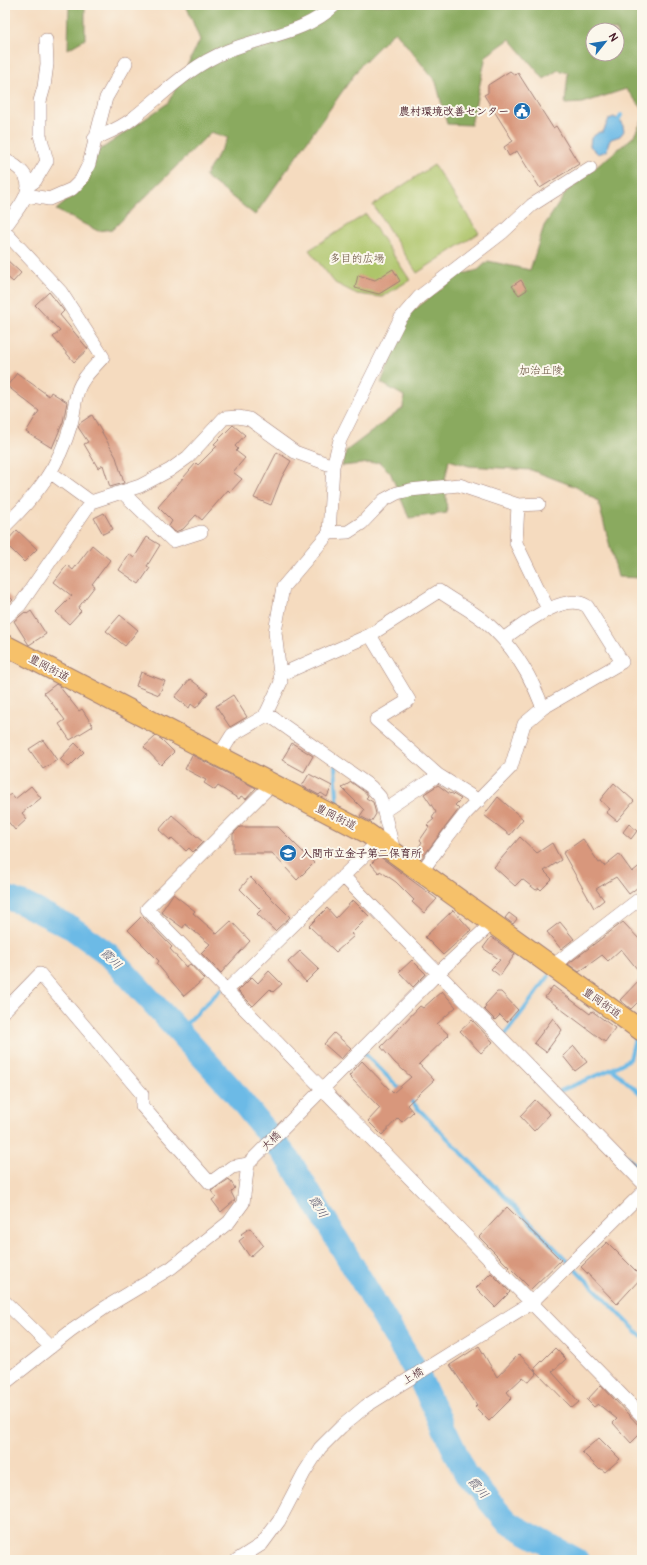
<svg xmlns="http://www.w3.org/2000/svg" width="647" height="1565" font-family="Pangolin,'Klee One',sans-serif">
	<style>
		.green { fill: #aec56a; stroke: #7c724a }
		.forest { fill: #8aaa5e; stroke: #6a6444; fill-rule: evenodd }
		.water { fill: #6cbae6; stroke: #5b6c88 }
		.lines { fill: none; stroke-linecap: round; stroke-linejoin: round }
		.stream { stroke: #6cbae6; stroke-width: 4 }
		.river { stroke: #6cbae6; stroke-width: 24 }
		.building { fill: #d8977c }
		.minor-casing { stroke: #a07d75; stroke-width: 14 }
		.primary-casing { stroke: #a07d75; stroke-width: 22 }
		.minor { stroke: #fff; stroke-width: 13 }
		.primary { stroke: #f6c16b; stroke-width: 20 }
		.labels { text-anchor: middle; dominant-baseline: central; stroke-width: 4; stroke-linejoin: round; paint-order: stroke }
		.poi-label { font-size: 11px; font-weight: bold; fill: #4a1f2b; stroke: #fbf7ec; text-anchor: end }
		.park-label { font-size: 11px; fill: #68513e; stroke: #fbf7ec }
		.street-label { font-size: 11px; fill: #4a1f2b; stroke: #fbf7ec }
		.water-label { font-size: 12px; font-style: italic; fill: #56556c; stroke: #fbf7ec }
	</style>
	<rect width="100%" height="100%" fill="#fbf7ec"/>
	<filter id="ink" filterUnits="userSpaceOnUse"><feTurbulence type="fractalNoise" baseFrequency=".025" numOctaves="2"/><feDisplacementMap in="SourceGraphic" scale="8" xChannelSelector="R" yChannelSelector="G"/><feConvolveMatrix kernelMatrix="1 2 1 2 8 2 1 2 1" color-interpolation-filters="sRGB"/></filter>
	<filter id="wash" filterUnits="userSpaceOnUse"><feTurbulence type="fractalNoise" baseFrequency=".012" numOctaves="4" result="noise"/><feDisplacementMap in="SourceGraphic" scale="16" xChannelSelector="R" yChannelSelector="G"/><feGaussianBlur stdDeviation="0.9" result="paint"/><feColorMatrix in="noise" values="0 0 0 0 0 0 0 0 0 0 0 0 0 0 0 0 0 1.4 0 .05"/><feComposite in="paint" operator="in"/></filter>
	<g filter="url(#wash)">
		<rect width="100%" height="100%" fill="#f5dbbf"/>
		<path class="green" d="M434,165L479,233L417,273L373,205Z
			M366,214L410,280L381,297L357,294L335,283L309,250Z"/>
		<path class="forest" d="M69,5H85V39L68,49Z
			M186,5H642V108L626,89L583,103L565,104L568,73L558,70L544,79L510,39L486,56L471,125L447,124L436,82L395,31L361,65L255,215L205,176L228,138L211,132L113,229L98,231L56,210L88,183L97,152L168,103L200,40ZM593,30H617V54H593Z
			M642,121V578L618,577L598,501L576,487L531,470L469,466L449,460L445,480L447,513L409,518L390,472L379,462L342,466L346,451L403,408L404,396L381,383L409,314L459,275L478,270L488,261L530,270L544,226L567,191L633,137Z"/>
		<path class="water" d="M614,117L622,122L624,131L620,136L611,139L608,144L607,151L598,154L590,146L591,138L599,132H603L609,119Z"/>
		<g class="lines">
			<path class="stream" d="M619,119L621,115
				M335,766L338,812
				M179,1031L221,989
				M504,1036L549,976
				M363,1052L402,1091
				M612,1069L642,1095
				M560,1091L612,1069L630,1059L635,1038
				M408,1098L642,1337
				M612,1142L642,1172"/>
			<path class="river" d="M5,897L24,904L72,928L108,954L230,1087L290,1161L417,1373L466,1474L507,1522L577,1560"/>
		</g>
		<g id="blocks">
			<path class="building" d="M510,71L515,75L518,73L553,128L556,126L579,164L540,188L517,151L509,156L504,147L513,141L484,95L488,93V85Z
				M5,258L21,273L13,282L5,275Z
				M393,269L400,281L379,294L355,288L358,275L375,280Z
				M521,280L527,290L519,295L512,286Z
				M49,292L64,311L60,315L88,349L74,362L53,337L60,331L35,305Z
				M17,373L49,396L51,392L67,402L63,422L52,448L26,432L39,411L7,386Z
				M92,415L116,457L124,483L110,487L103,465L98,468L84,444L88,442L78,427L80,423Z
				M233,425L245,435L235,446L238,449L236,451L245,458L233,472L242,479L230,492L228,490L202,520L196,515L183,529L175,532L169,526L172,521L158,507L196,463L198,465L217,446L214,444Z
				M277,452L291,461L282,477L271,505L254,498Z
				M104,513L113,529L103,534L94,518Z
				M17,530L37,549L24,562L5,543Z
				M147,537L160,545L147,566L150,568L139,584L119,570L129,554L134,558Z
				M92,545L110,560L92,584L95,586L78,608L81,611L69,624L56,612L72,596L54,582L67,565L73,570Z
				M5,592L13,600L5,607Z
				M31,611L46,634L29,645L14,621L25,612L27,614Z
				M120,615L138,630L125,646L106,631Z
				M141,672L165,681L159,695L136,686Z
				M190,679L208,693L196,708L191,704L189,708L175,697Z
				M56,684L59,686L79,711L82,709L93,726L70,740L59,724L65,720L44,693Z
				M233,695L247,717L230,727L216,706Z
				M156,736L161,739L174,752L161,765L144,747Z
				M43,740L57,760L43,769L29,749Z
				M75,743L84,752L69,767L60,759Z
				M292,743L313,756L304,772L282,760Z
				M192,755L256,788L246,799L241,796L239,799L218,786L215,790L204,783L206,780L185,769Z
				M309,774L332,786L327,797L321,793L319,795L302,786Z
				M351,782L366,793L368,796L366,798L373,802L376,814L371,822L360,816L364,810L342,788Z
				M614,783L634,801L617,821L606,812L610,809L600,800Z
				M438,785L450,794L451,793L461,799L455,805L459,809L422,858L415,853L422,842L420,840L429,827L427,825L434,819L432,818L436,812L424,794Z
				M31,786L41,798L22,813L27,819L15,830L5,818V798L11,794L15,799Z
				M498,797L523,819L510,835L484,815Z
				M172,815L203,842L193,852L189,848L186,851L172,838L170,840L159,830Z
				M629,824L637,831L631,839L623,832Z
				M240,827H278L314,863L297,880L272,853H233V834Z
				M520,837L537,853L552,843L561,860L544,871L552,879L541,890L539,888L536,890L522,879L515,886L494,867Z
				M583,839L599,863L601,862L604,866L619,854L632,872L642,864V884L629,894L616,877L596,889L604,900L594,908L563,853Z
				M379,856L437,899L424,913L412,902L414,900L396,882L380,871L379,873L371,864Z
				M250,877L290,917L275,931L257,914L261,910L240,889Z
				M173,894L195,911L193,913L217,934L231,921L250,941L221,973L201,953L210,944L185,924L183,928L161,912Z
				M353,900L369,916L351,934L354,936L336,952L309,926L327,908L336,918Z
				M453,910L471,930L443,955L425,937Z
				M509,913L517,919L513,924L505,918Z
				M142,916L172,947L170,949L186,967L190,964L204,979L184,996L157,964L159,961L128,930Z
				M560,922L574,939L561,949L547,932Z
				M623,922L642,942V975L621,949L608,961L602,955L579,972L568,964Z
				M491,937L515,954L500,976L491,969L500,960L483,948Z
				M300,951L319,969L306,982L288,962Z
				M412,960L426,974L413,987L399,972Z
				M269,971L282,984L273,992L270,989L253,1006L238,991L252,977L258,983Z
				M642,977V998L631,1009L620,1000Z
				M553,986L590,1014L592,1011L615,1028L605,1042L545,997Z
				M442,991L456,1007L437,1024L449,1035L419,1064L434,1080L407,1105L413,1112L402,1122L398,1118L382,1135L368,1121L380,1108L349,1076L362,1061L393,1093L411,1077L395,1063L381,1047L420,1006L423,1008Z
				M497,992H501L518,1010L507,1022L500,1015L495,1020L484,1009L486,1007L485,1005Z
				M553,1018L562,1030L546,1052L534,1043Z
				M472,1020L493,1042L481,1053L460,1031Z
				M334,1033L351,1048L341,1059L324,1044Z
				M574,1046L587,1062L575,1071L563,1056Z
				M535,1100L550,1114L534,1131L520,1116Z
				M229,1179L235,1188L231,1192L235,1200L221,1212L212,1200L216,1197L211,1191Z
				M507,1207L561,1260L531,1289L479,1237Z
				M250,1228L263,1245L250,1257L239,1241L244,1237L241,1234Z
				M607,1242L642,1277L617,1304L581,1267Z
				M491,1273L510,1292L495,1307L476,1288Z
				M479,1346L497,1377L519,1354L537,1373L529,1382L523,1377L507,1392L512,1398L489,1421L475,1407L477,1405L450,1365Z
				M555,1348L566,1359L552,1372L579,1402L572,1408L534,1369Z
				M601,1385L642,1429V1432L631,1443L613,1423L617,1419L598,1404L594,1407L587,1400Z
				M599,1438L620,1459L605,1472L600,1468L599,1469L582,1452Z"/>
		</g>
	</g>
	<g filter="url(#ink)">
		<use href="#blocks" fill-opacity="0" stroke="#a07d75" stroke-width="1"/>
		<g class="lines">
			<defs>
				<path id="minor" d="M94,139C107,133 121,128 132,119C164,94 188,67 227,51C264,36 306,33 335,5
					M5,160C46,180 23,201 5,227
					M28,186L35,181L47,161L40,135V101L44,87L47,64L46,40
					M27,195L49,199L72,189L81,180L89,164L106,98L126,63
					M5,232L61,292L103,357C94,368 80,379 77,394C74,404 74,414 71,424C59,467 36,496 5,526
					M50,472L91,502
					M122,492L173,541L201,532
					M518,505L516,543L548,609
					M329,533L348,532L362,523L384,500L397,493L410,490L459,485L518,505L539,504
					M5,618L20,605L91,502L140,486L170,470L188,457L224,418L238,417L249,419L295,452L333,466
					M370,635L409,700L376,720L438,775L479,801
					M280,675L370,635L439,591C453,601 469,609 483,620C512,643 530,674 543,708
					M266,713L371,787L380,797L394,851
					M219,756L232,735L265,716L281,682L275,632L283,587L329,533L333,466L340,440L400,319L419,297L503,232L532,205L590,168
					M272,784L147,909L642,1416
					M384,811L438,775
					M422,871L441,845L466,813L511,767L524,724L543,708L622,662L587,606C564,591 522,626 503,639
					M343,876L642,1182
					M551,967L642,897
					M226,991L379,841
					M5,1010L40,974L142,1094V1106L210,1183L232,1167L248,1164
					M5,1302L51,1347
					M5,1383L71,1331L106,1307L171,1268L229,1222L243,1203L248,1164L437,974L492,923
					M237,1560L262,1544L279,1521L304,1473L320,1448L341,1427L366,1406L393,1389L531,1303L642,1193"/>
				<path id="primary" d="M5,645L367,833L642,1031"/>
			</defs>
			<use href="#minor" class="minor-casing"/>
			<use href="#primary" class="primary-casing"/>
			<use href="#minor" class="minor"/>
			<use href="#primary" class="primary"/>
		</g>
	</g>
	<defs>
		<symbol id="civic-disc" viewBox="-11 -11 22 22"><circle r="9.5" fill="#1f6fb2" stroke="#fbf7ec"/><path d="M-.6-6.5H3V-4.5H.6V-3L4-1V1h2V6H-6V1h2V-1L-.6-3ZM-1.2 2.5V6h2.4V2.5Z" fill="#fff"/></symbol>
		<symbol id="school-disc" viewBox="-11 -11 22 22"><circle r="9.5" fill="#1f6fb2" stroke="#fbf7ec"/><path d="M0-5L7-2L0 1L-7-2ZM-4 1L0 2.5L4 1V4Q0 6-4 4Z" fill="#fff"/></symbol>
	</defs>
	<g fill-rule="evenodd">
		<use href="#civic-disc" x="512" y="101" width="20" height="20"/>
		<use href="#school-disc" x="278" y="843" width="20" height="20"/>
	</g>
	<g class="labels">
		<g class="poi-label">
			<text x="509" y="111">農村環境改善センター</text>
			<text x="301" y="853" text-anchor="start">入間市立金子第二保育所</text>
		</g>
		<g class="park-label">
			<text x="357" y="258">多目的広場</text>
			<text x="541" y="370">加治丘陵</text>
		</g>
		<g class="street-label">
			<text transform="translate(49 668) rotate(28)">豊岡街道</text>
			<text transform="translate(336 817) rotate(27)">豊岡街道</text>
			<text transform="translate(602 1003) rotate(35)">豊岡街道</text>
			<text transform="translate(271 1141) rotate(-45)">大橋</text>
			<text transform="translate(413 1376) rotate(-31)">上橋</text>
		</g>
		<g class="water-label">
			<text transform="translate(111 959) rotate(44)">霞川</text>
			<text transform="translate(318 1207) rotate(59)">霞川</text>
			<text transform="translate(478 1488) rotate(50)">霞川</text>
		</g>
	</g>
	<rect width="647" height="1565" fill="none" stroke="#fbf7ec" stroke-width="20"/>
	<g transform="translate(605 42) rotate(60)"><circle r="19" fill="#fbf7ec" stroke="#b4a19f"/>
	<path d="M0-3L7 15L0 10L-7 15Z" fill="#1f6fb2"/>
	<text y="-6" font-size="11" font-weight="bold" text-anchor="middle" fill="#4a1f2b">N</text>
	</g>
</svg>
